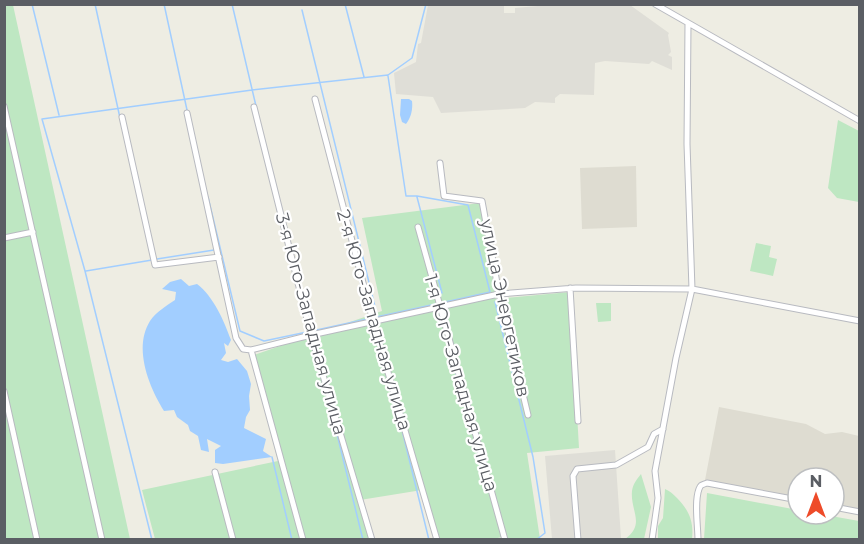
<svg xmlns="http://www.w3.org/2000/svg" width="864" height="544" font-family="Montserrat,sans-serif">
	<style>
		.industrial { fill: #dfded7 }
		.education { fill: #dedcd1 }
		.green { fill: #bee7c2 }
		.water { fill: #a2ceff }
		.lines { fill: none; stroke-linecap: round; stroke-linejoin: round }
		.stream { stroke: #a2ceff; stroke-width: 1.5 }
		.minor-casing { stroke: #b8bac0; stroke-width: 7 }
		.minor { stroke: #fff; stroke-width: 5 }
		.labels { text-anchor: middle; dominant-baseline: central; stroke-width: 4.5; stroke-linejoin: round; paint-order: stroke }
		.street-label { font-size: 18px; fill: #5b5e64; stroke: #fff }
	</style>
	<rect width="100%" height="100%" fill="#eeede3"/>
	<path class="industrial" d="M490,5L495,6H504V13H515V8L549,5H630L669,33L668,35L671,52L668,55L672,57V70L652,61L649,64L605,61L595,63L594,95L560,94L555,98V103L535,102L525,108L441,113L433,97L396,94L394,73L416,62L418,44L421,43L428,5Z
		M615,450L621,538L597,540L552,539L545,456Z"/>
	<path class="education" d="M636,166L637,227L582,229L580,168Z
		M719,407L806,424L825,434L842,432L859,436V509L834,504V478H798V497L705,480Z"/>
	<path class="green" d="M4,5H13L130,539H5Z
		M838,120L859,131V202L837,198L828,188Z
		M480,203L496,299L570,292L579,448L527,453L540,539H503L502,537L489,540L436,539L422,490L360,500L369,539H155L142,490L278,461L251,356L382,311L362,218Z
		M756,243L771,246L769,257L777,259L773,276L750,271Z
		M596,303H611V321L598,322Z
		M641,474L651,507L644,539H625C646,524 630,511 632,491C633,484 637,479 641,474Z
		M665,489C670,491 673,494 677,498C689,510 694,522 692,539H658V526L663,518Z
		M707,493L798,510V514H820L859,521V539H704Z"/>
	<path class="water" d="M401,99H409L412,101C413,109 411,118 406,124L402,122L400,115Z
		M181,279L189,286L197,284C214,297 224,321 231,340L228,346L224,343L226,353L221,360L228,362L237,359L247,371L251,384L249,396L250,410L246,417L244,428L266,439L263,451L272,457L223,464L215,463V450L221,446L207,439L209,452L201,450L198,436L190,431L188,425L177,417L174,410L164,411C149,387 133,348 150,321C156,312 166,306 175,300L176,292L162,289L170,282Z"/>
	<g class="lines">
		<path class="stream" d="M32,4L59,115
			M95,4L120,118
			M164,4L187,110
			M232,4L256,106
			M345,4L364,77
			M302,10L377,315
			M388,76L406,196H417L468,205L490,292L441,303
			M208,197L240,331L264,341L307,332
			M417,197L442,293
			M157,259L214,250
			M86,271L152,260
			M495,302L533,457L545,533L536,540
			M312,331L436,304
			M454,367L456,375
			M400,422L429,540
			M336,430L363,540
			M272,457L292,540
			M152,540L85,271L42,119L252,90L388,75L412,58L426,4"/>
		<defs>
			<path id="minor" d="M655,4L860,121
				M315,99L373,321L437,540
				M4,106L102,540
				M254,107L311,335L372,540
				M187,113L236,338L243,349L251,350L303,540
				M122,117L155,265L219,257
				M440,163L444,196L482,201L499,294L528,415
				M418,227L505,540
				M4,238L33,232
				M570,288L578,421
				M251,350L311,335L499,294L576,288L692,289L860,321
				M4,391L37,540
				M215,472L233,540
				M834,507L860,512
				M578,540L573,476L577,469L616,465L648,447L654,434L663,429
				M652,540L658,498L655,471L676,358L692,289L687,144L688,24
				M698,540C698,526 694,502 699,489C701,484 702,485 707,483L798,500"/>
		</defs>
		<use href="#minor" class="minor-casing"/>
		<use href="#minor" class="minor"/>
	</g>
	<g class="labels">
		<g class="street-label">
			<text transform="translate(505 308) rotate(78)">улица Энергетиков</text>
			<text transform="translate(374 320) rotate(74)">2-я Юго-Западная улица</text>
			<text transform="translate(311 324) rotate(75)">3-я Юго-Западная улица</text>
			<text transform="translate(461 383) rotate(74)">1-я Юго-Западная улица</text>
		</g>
	</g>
	<rect width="864" height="544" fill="none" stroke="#5b5e64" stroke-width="12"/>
	<g transform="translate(816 496)"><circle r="28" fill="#ffffff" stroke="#bdbfc1" stroke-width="1.5"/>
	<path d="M0-4.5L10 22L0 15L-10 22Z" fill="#ee4b29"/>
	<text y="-9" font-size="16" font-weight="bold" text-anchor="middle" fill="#5b5e64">N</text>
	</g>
</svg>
